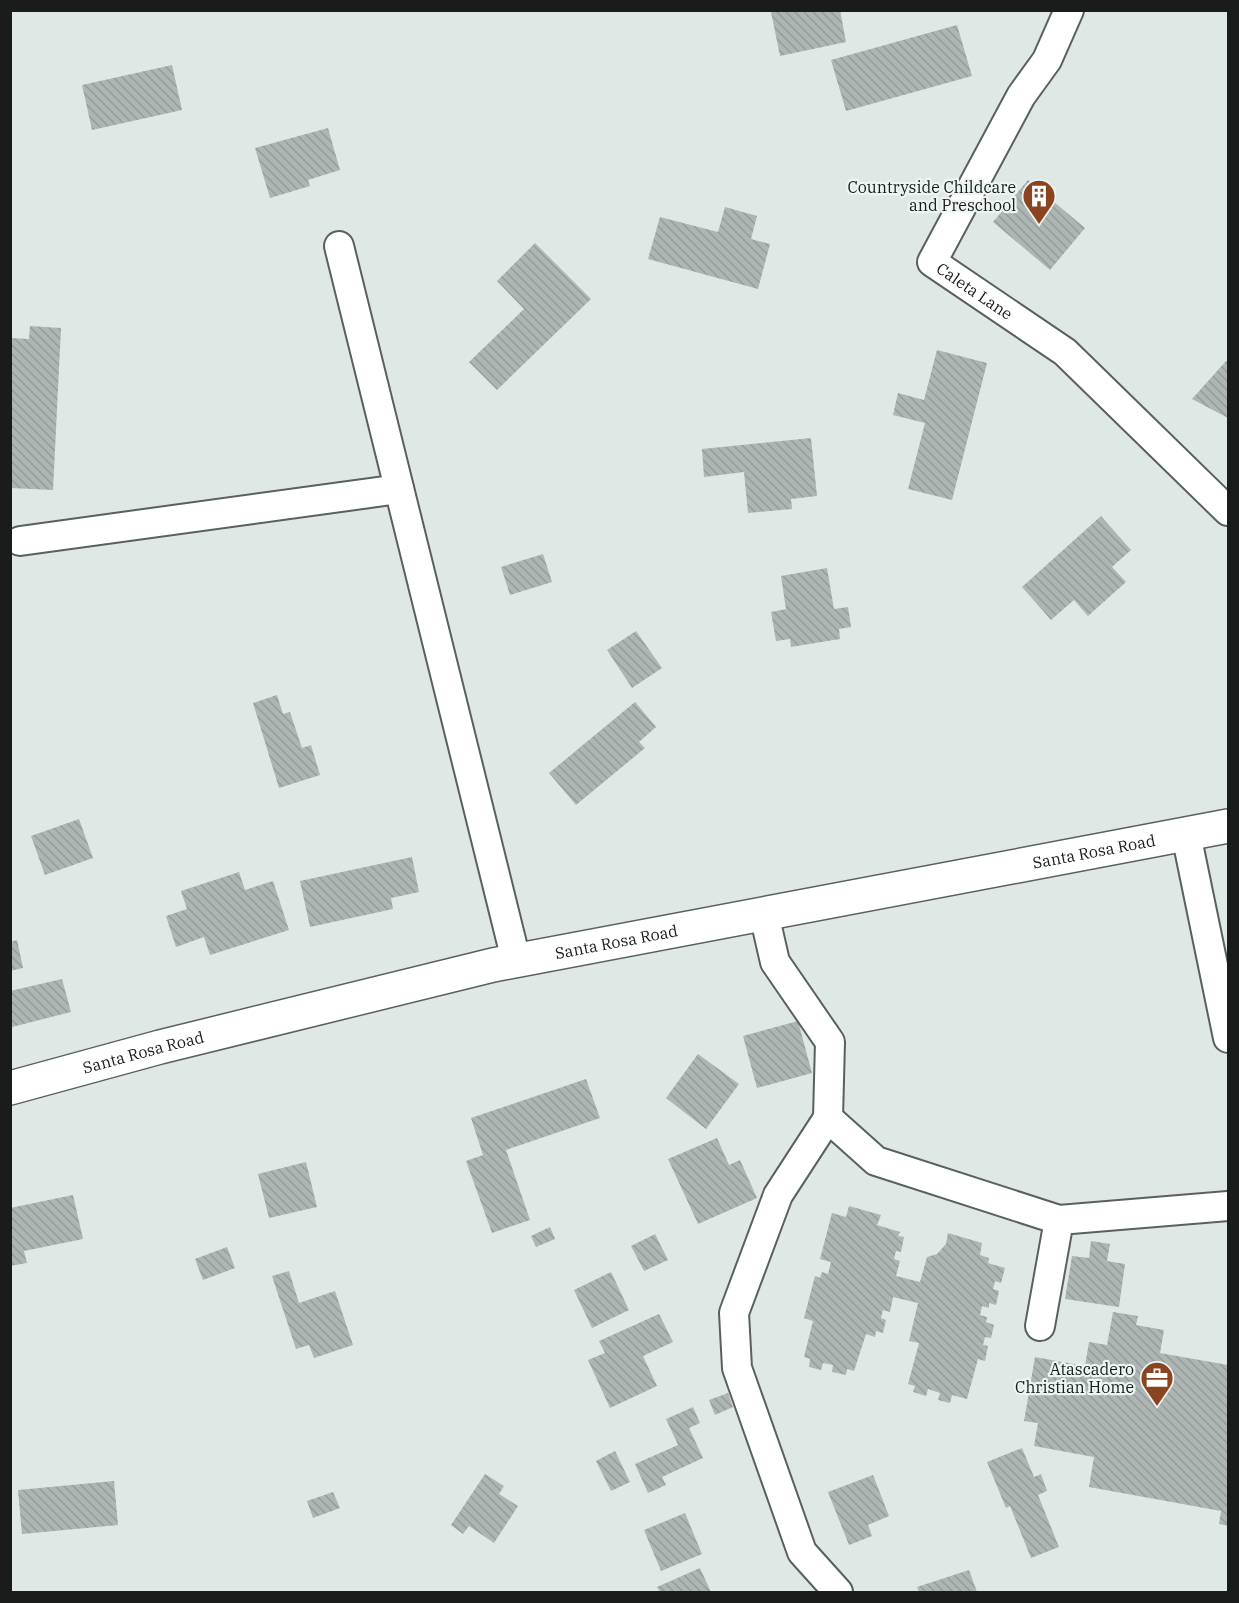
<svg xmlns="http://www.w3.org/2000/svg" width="1239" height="1603" font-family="'IBM Plex Serif',serif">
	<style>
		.building { fill: url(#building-back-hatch) }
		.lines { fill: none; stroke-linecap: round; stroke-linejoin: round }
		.minor-casing { stroke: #59605e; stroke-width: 32 }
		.tertiary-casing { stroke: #59605e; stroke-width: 36 }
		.minor { stroke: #fff; stroke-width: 28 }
		.tertiary { stroke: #fff; stroke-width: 33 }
		.labels { text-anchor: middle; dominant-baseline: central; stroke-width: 4.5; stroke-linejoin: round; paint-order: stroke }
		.poi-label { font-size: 16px; fill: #191c1b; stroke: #edf5f3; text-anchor: end }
		.street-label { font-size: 16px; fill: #191c1b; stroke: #edf5f3 }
	</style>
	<defs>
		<pattern id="building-back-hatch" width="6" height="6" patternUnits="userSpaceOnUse" patternTransform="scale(1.5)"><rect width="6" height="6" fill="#aeb6b4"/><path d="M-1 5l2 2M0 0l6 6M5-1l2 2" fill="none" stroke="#959c9a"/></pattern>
	</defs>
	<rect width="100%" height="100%" fill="#e0e8e6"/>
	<path class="building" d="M779,10H840L846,42L780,56L771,12Z
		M957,25L972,76L846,111L831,60Z
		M172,65L182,110L92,130L82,85Z
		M328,128L340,170L308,180L310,186L270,198L255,148Z
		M1028,180L1085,228L1050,270L993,222Z
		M725,207L757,216L751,239L770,244L758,289L648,259L660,217L718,232Z
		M535,243L591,299L497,390L469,362L524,309L497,281Z
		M30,326L61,328L53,490L10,488V338L29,339Z
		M937,350L987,363L952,500L908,489L925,423L893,415L898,393L924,400Z
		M1226,361L1228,363V418L1192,399Z
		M811,438L817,496L791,499L792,509L748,513L744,472L704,477L702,449Z
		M1101,516L1131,550L1112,567L1126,582L1088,616L1074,600L1051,620L1022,587Z
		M543,554L552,582L510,595L501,567Z
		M827,568L834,609L848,607L851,627L839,629L840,639L791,647L790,639L776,641L771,612L786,609L781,576Z
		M636,631L662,668L632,688L607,650Z
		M277,695L283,714L290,712L302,748L311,745L320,775L279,788L253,703Z
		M635,702L656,727L639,742L645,748L576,805L549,773Z
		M79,819L93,858L45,875L31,836Z
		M412,857L419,892L391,898L393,909L310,927L300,881Z
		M239,872L245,890L273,881L289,930L210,955L204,937L176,947L166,916L187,909L181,891Z
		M17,940L23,968L10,971V942Z
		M62,979L71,1012L12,1027L10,991Z
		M798,1021L812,1073L757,1088L743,1036Z
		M698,1054L739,1084L706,1129L666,1098Z
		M586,1079L600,1118L506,1150L530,1220L492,1233L466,1161L483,1155L471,1118Z
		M717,1138L729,1165L740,1160L757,1198L698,1224L668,1159Z
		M306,1162L317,1207L269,1218L258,1174Z
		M73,1195L83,1239L24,1251L27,1263L10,1266V1208Z
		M849,1206L881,1215L877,1225L900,1232L898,1236L904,1237L901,1252L896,1251L894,1259L900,1261L896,1276L920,1282L927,1257L937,1254L946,1244L948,1233L982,1243L980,1255L989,1258L988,1263L1005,1268L1001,1283L995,1281L993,1289L999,1291L996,1305L989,1303V1308L982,1306L980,1315L987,1317L986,1322L994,1325L991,1338L985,1337L983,1345L988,1346L985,1361L978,1359L967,1399L952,1395L950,1403L938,1400L940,1393L928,1389L926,1396L913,1392L915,1386L908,1384L919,1343L909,1341L918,1303L893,1297L890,1312L883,1310L881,1318L886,1320L883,1333L876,1331L875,1337L866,1334L854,1371L847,1369L846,1375L832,1372L833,1365L823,1363L821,1370L809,1367L810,1359L804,1357L813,1321L804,1318L815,1276L820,1278L822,1272L828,1274L831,1262L820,1259L832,1213L846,1217Z
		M550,1227L555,1239L536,1247L531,1236Z
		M655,1234L668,1260L644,1271L631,1246Z
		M1091,1241L1110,1244L1107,1261L1125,1264L1119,1307L1065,1299L1072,1256L1089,1258Z
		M227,1247L235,1268L203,1280L195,1259Z
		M289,1271L299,1303L335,1291L353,1345L314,1358L309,1345L296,1349L272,1276Z
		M611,1272L629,1310L592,1328L574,1290Z
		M1113,1312L1138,1316L1136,1325L1164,1330L1160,1353L1228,1365V1526L1219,1524L1221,1511L1089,1487L1094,1457L1034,1446L1038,1423L1024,1421L1035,1357L1085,1366L1089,1342L1107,1345Z
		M659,1314L673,1342L643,1356L657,1386L610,1408L588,1360L605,1353L599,1341Z
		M728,1393L733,1407L715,1415L709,1400Z
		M693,1407L700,1423L689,1428L703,1458L662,1477L666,1485L648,1493L635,1464L678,1445L666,1419Z
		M1022,1448L1034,1477L1041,1474L1047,1491L1038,1495L1059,1547L1031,1558L1010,1506L1006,1508L987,1462Z
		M615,1451L630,1482L611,1491L596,1461Z
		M485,1474L504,1486L499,1494L518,1506L494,1543L469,1526L463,1534L451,1525Z
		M873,1475L889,1516L868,1525L872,1536L849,1545L828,1492Z
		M114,1481L118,1525L22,1534L18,1490Z
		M333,1492L340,1508L313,1518L307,1501Z
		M685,1513L702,1554L661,1571L644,1530Z
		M700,1568L711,1592H660L657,1587Z
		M969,1570L977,1592H919L917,1587Z"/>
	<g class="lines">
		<defs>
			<g id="minor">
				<path id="s1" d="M1069,10L1047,60L1021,96L932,262L1065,352L1228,511"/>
				<path d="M339,246L516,960"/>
				<path d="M20,541L399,489"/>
				<path d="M1186,834L1228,1038"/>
				<path d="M764,914L775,962L830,1042L828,1118"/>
				<path d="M1040,1326L1059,1220L1228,1206"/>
				<path d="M838,1592L802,1552L737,1368L734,1313L778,1195L828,1118L876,1161L1059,1220"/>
			</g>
			<g id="tertiary">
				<path id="s2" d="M10,1088L160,1047L493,965L1228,826"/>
			</g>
		</defs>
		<use href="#minor" class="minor-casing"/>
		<use href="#tertiary" class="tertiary-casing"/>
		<use href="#minor" class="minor"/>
		<use href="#tertiary" class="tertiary"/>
	</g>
	<defs>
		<symbol id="building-pin" viewBox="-11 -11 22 30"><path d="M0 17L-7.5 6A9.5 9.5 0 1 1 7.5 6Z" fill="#8b4420" stroke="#edf5f3"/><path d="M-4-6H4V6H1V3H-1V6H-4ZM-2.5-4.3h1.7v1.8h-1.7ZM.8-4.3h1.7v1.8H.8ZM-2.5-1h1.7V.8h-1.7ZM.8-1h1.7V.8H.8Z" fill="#fff"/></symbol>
		<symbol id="office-pin" viewBox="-11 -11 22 30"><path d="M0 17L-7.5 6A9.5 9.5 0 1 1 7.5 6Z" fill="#8b4420" stroke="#edf5f3"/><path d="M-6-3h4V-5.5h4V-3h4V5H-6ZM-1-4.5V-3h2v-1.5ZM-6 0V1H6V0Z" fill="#fff"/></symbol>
	</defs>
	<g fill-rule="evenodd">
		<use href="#building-pin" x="1020" y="177" width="38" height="52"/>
		<use href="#office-pin" x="1138" y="1359" width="38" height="52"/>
	</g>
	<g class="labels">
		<g class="poi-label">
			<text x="1016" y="187">Countryside Childcare<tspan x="1016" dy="18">and Preschool</tspan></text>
			<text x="1134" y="1369">Atascadero<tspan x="1134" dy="18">Christian Home</tspan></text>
		</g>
		<g class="street-label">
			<text stroke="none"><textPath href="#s1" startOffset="339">Caleta Lane</textPath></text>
			<text stroke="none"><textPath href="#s2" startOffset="1110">Santa Rosa Road</textPath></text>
			<text stroke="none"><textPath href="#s2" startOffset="624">Santa Rosa Road</textPath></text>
			<text stroke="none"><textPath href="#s2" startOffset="138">Santa Rosa Road</textPath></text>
		</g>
	</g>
	<rect width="1239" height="1603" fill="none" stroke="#191c1b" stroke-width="24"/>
</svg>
